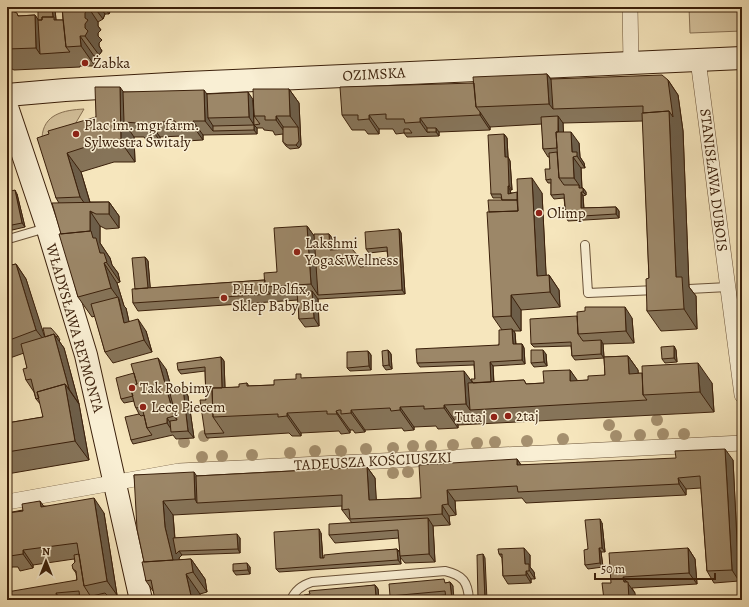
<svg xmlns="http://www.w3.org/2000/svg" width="749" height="607" font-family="Alegreya,serif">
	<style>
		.green { fill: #d6c49f; stroke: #887255 }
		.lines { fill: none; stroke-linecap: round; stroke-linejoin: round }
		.lane-casing { stroke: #6a5238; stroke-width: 10 }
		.street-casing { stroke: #6a5238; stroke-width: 16 }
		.secondary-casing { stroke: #3b200b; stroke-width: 24 }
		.lane { stroke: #f9efd4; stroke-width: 8 }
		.street { stroke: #f9efd4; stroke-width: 15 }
		.secondary { stroke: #f9efd4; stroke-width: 22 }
		.tree { fill: #a5906f }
		.wall { fill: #867459; stroke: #3b200b }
		.shaded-wall { fill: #6d5e49; stroke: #3b200b }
		.building { fill: #9c8768; stroke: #3b200b }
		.poi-dot { fill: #8f2418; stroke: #f9efd4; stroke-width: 1.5 }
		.labels { text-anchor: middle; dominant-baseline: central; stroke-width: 3; stroke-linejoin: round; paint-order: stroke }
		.poi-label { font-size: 15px; fill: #3b200b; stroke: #f9efd4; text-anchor: start }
		.street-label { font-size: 15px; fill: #3b200b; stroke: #f9efd4 }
	</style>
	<rect width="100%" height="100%" fill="#f6e6bd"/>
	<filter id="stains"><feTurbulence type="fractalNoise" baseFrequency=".005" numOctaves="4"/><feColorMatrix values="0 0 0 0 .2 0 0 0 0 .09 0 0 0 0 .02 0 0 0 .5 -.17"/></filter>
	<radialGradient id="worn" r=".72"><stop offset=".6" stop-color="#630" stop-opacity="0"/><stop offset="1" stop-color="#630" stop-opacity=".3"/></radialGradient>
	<path class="green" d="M689,7H742V31L690,33Z
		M84,109L74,126L42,138C43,114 64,110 84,109Z"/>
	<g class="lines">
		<defs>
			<path id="lane" d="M7,238H12L46,228
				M585,245L588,293L656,290
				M689,289L728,287
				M291,600C295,590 302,585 312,582L445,571C463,575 468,582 469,600"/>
			<path id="street" d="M630,7L631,63
				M698,60L742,395
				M7,502L179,471L742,443"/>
			<path id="secondary" d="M7,95L65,90L187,83L742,58
				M7,107L46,223L86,355L141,600"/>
		</defs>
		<use href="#lane" class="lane-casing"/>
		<use href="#street" class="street-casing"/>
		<use href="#secondary" class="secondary-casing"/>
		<use href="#lane" class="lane"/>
		<use href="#street" class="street"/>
		<use href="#secondary" class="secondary"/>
	</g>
	<g class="tree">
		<circle cx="657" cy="420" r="6"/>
		<circle cx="609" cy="425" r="6"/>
		<circle cx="663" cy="434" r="6"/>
		<circle cx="684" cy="434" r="6"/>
		<circle cx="640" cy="435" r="6"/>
		<circle cx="204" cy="436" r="6"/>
		<circle cx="616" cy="436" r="6"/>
		<circle cx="563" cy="439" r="6"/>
		<circle cx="527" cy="441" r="6"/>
		<circle cx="184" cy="442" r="6"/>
		<circle cx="495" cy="442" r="6"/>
		<circle cx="477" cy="443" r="6"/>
		<circle cx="453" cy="445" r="6"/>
		<circle cx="413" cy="446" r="6"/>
		<circle cx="431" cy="446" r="6"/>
		<circle cx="393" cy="448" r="6"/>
		<circle cx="366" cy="449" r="6"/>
		<circle cx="315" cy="451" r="6"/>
		<circle cx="341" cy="451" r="6"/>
		<circle cx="290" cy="453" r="6"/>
		<circle cx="252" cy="455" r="6"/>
		<circle cx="222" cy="456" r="6"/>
		<circle cx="202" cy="457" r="6"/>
		<circle cx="408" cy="472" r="6"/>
		<circle cx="393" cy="473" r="6"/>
	</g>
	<path class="wall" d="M7,7H10L12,11L19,16L35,15L38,20L55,9L56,20H63L62,7H110L111,9L109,14H105L103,19L98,22V26L101,30L98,33V36L102,40L99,43V46L102,51L99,55L94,56L95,66H80V67L14,70L8,67L7,66Z
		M547,74L551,79L668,80L678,95L683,131L689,287L696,296L697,329L661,331L647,311L649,278L643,121L563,123V132L579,143L580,157L584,163L585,168H581L582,188H583L586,192V195L583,196L584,208L616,207L619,211V218L568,221L566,217L564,198L554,199L551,195V183H548L546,180L550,169V157H548L543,149L542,124L490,127V130L439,132V136L407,137L404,133L396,134L393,129H379V134H368L365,130H352L342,115L474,83Z
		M289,89L299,103L301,145L299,148L290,149L286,146L283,142V134L275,135L273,131L264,130L263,128H257V134L203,135V140L186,141L182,136L160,137V141H147L144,137H134L135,162H114L81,172L90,202H109L119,216V228L106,229L100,226V243L110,258L112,265L118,273L120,282L117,283L124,306L126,308L129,322L146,331L152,352L113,363L105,352L95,316L92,317L78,297L61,234L59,203L56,198L49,134L96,117L123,92L207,94L253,100Z
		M504,134L507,138L508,157L510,161L512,190H510L511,193H542L546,276L549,275L559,290L560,307L521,310V331H514L515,333L516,344H522L524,348L525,364L493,366L494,382L524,380L526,384L544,383L570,370L577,381L588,380L605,375L604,358L575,360L572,356L571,346L534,347L531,344L632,318L634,343L603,344L604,357L628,356L638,370V373L712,383L714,412L458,425V428L438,429L436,426L414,427V430L404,431L402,428L365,430V432L355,433L353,430H350V433L341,434L339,431L301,433V436H292L289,433L207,438L205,434L206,400L205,371L181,374L178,370L221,357L224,361L225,388L239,387L247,383L249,386L274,385L304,378L472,381L475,379L474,365L420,367L417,363L499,345L502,330L493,317L489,212L502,200L501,198H493L491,194Z
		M7,192L17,194L25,227L8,231L7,230Z
		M307,226L314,236L329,234L332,238L333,250L362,261V267L379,265L388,258L387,251L369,253L366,249L399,229L401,233L405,294L318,299L319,326L305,327L299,319L298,300L138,311L133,303L135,289L145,257L148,261L150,288L265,280L277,272Z
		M16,264L26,279L44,337L58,336L60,340L59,341L64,348L79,404L89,460L7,474V423L43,417L41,405L36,399L34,392L26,380L27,368L24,353L7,359V266Z
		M674,346L676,350L677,362L665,363L662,359Z
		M388,350L391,354L392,369L386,370L383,366Z
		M368,351L371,355V370L350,371L347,368Z
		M546,354L547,366L534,367L531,363Z
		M166,369L172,390L183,388L188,396L194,438L176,439L173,435L133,444L131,440L139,414L136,408L134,401L124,403L121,399Z
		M517,459L521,465L733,460L739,581L714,583L707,571L701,488L686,489V495L526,503L522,498L455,501L456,515L449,516L450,525L433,526L435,562L405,563L400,557L401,564L279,572L276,569L321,533L323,558L397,549L400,552L399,538L335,543L329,535L352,523L342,510V506L173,515L175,538H240V553L182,555L179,558V560L191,559L205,579L207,592L200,594L153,591L146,581L134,475L196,476L367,467L375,478L376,500L421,498Z
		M44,506L104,513L117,595L109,597L111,600H80L79,595L59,597V600H7L77,580L76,573L73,569L75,562L74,559L33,565V568L20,571L18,567H12L10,570L7,571V513Z
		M602,523L605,552H601L603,567L588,569L585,565L588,549Z
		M688,548L695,559L697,584L632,588L635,593L611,583Z
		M499,554L530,555V567L534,572L535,579H531V583L508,584L503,576L502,558Z
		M250,567V574L236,575L233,571Z
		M450,582L453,586L446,598L445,595L393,600L390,596Z
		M375,585L378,589L379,600H304L310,594Z"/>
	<path class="shaded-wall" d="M52,7H54L55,9L56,20L54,28Z
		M84,7H88L98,22V26L101,30L98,33V36L102,40L99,43V46L102,51L99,55L85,36Z
		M94,7H100L105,14L103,19Z
		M104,7H110L111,9L109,14Z
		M35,15L49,35L40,54L36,48Z
		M80,36L94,56L95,66L81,46Z
		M547,74L561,94L553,109L549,104Z
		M668,80L678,95L683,131L689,287L696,296L697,329L684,309L676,277L669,111Z
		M120,87L134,107L124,122L134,137L135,162L121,142Z
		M289,89L299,103L301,145L299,148L296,145L298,127L290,116Z
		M204,90L215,105L208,118L215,129L213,131L205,121Z
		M248,92L256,104L254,116V125L249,117Z
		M480,112L490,127V130L480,115Z
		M369,115L379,129V134L369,119Z
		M276,116L286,131V134L276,120Z
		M558,116L563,123L566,178L559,148Z
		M420,118L430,132H427L420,122Z
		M193,121L203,135V140L193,126Z
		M150,123L160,137V141L150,127Z
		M254,125L257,128V134L254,130Z
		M436,128L439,132V136L436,132Z
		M571,132L579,143L580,157L584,163L585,168L577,156L572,152Z
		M504,134L507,138L508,157L510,161L512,190L509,186L505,157Z
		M67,153L81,172L93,213L90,211L80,197Z
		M573,157L581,168L582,192L579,188V185L574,178Z
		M532,178L542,193L547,291L537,276Z
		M508,186L510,190L511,198L508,194Z
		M583,188L586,192V195L583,192Z
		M15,190L17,194L25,227L22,223Z
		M581,192L583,196L584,212L581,208Z
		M109,202L119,216V228L109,214Z
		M616,207L619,211V218L616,214Z
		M90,211L100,226V243L110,258L112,265L118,273L120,282L100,253L90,236Z
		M307,226L317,240L318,295L311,284Z
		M399,229L401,233L405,294L402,290Z
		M329,234L332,238L333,254L330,250Z
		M145,257L148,261L151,296L148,292Z
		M359,257L362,261V271L360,267Z
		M104,263L117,283L124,306L126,308L132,335L124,323L119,299L111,288Z
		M16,264L26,279L47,344L36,330Z
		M549,275L559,290L560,307L550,292Z
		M312,291L318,299L319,326L314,318Z
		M511,295L521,310V331L511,316Z
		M625,307L632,318L634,343L626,331Z
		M138,319L146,331L152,352L144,340Z
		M512,329L515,333L516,348L513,344Z
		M54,334L64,348L79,404L69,389Z
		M601,340L603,344L604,358L601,354Z
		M522,344L524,348L525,364L522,360Z
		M674,346L676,350L677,362L674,358Z
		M388,350L391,354L392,369L389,365Z
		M543,350L546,354L547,366L544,362Z
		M368,351L371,355V370L369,366Z
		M628,356L638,370L639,388L629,374Z
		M221,357L224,361L226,416H223Z
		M158,358L166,369L182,427L174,416Z
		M490,362L493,366L494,390L491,386Z
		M698,363L712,383L714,412L700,392Z
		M570,370L580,384L570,381Z
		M464,371L478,390L470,410L466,404Z
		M65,384L79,404L89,460L75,441Z
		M183,388L188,396L194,438L188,431Z
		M444,405L458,425V428L444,408Z
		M400,407L414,427V430L400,410Z
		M351,410L365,430V432L351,413Z
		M336,411L350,430V433L337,414Z
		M287,413L301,433V436L287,416Z
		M167,418L175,429L173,432L167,423Z
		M725,449L733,460L739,581L732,570Z
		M517,459L525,471L517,465Z
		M367,467L375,478L377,511L369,500Z
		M194,472L204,487L197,503L195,499Z
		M678,478L686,489V495L679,484Z
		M447,490L455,501L456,515L448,504Z
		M94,498L104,513L117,595L107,581Z
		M40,501L50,515L41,507Z
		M163,501L173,515L175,542L179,551L182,555L179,558L184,580L174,565L165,527Z
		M442,505L449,516L450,525L442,514Z
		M428,518L433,526L435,562L429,554Z
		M600,519L602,523L605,552L602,548Z
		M319,529L321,533L323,562L320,558Z
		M237,534L240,538V553L238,549Z
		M524,548L530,555V567L534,572L535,579L525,564Z
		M599,548L601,552L603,567L600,563Z
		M688,548L695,559L697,584L689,573Z
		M397,549L400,553L401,564L398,560Z
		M23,550L33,565V568L23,554Z
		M483,554L485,558L487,600H485Z
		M191,559L205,579L207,592L193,572Z
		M7,561L12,567L10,570L7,565Z
		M247,563L250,567V574L248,570Z
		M526,571L531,579V583L526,575Z
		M186,574L200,594L202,600H192Z
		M623,577L635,593L636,600H629L624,582Z
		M450,582L453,586L454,600H452Z
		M375,585L378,589L379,600L376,597Z
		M56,593L59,597V600H57Z
		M107,595L111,600H108Z"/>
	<path class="building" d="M7,7L9,12L12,11L17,13L18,16L35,15L36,48L7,49Z
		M38,7H52L53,17H42V20H38Z
		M62,7H84L87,10L85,13V18L88,20L85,24V28L88,31L85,36H80L81,46L66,47Z
		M42,17H54V20H63L66,47L70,52L40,54L38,20H42Z
		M547,74L549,104L476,107L473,77Z
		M662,75L668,80L673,117L669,111L643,113V106L553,109L551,79Z
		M474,83L476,107L480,112V115L420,118V122L405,123L404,119H386V114L369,115V119L358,120V115H342L340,87Z
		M95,87H120L121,142H101L67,153L80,197L56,198L37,138L49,134L48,131L96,117Z
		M253,89H289L290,116H276V120H265V116H254Z
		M204,90L205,121H193V126L176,127L175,121L150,123V127H137V123L124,122L123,92Z
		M248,92L249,117L208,118L207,94Z
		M253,100L254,116L260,124L254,125Z
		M669,111L676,277H682L684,309L647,311L646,279L649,278L642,113Z
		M558,116V132H556L557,148L543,149L541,117Z
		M254,125V130L213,131V126Z
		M283,127H298L299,141L296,145H287L283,142Z
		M427,128H436V132H427Z
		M404,129H409L412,133H404Z
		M556,132H571L572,152H577V156L573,157L574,178H559Z
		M504,134L505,157H508L509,186H508V194L517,192V200H502L501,194H491L488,135Z
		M557,152L559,178L564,185H579V188H583V192H581V208L616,207V214L566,217L564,194L551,195V179L546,180L545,169H550L549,153Z
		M532,178L537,276L549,275L550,292L511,295V316L493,317L487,212L518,211L517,179Z
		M15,190L22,223L7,226V192Z
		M488,200H517L518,211L489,212Z
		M109,202V214H96L90,211V231L61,234L52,203Z
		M307,226L311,284L265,287L264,273L277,272L274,228Z
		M399,229L402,290L318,295L314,234H329L330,250L352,249L359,257L360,267L379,265V258H388L387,247L366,249L365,232Z
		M91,231L93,238H96L100,253H104L107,262L104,263L111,288L78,297L59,234Z
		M145,257L148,288L135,289L132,258Z
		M16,264L36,330L7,341V266Z
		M265,280V287L270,294L133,303L132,289Z
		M312,291L314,318L299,319L297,292Z
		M118,297L124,323L138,319L144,340L105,352L91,304Z
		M585,307H625L626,331L578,334L577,312L585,311Z
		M577,316L578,334L583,341L601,340V354L572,356L571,342L531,344L530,319Z
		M43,328H51L58,336L56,337L54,334L45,337Z
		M512,329L513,344H522V360L490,362L491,382L473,383L471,379H475L474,361L417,363L416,349L499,345V330Z
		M54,334L69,389L65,384L37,392L39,398L36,399L31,379L26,380L23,369L27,368L21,344Z
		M674,346V358L662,359L661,347Z
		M388,350L389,365L383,366L382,351Z
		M531,350H543L544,362L531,363Z
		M368,351L369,366L347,368V352Z
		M628,356L629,374L642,373L643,395L647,400L470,410L468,383L524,380L526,384L544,383L543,371L570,370V381L588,380V376L605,375L604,357Z
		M221,357L222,388H212L213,417L224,433L205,434L200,400H206L205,367L178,370L177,363Z
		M158,358L174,416L167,418V423L147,428L142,407L136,408L135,406L130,386L137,384L131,364Z
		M698,363L700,392L643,395L642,366Z
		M464,371L466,404L444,405V408L424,409V406L400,407V410L391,411L390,408L351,410V413L341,414V410H339L336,411L337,414H327V411L287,413V416L278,417V414L213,417L212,388L239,387V384L247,383V386L274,385V380L296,379V374H301V378Z
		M134,373L137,384L130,386L133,396L121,399L116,378Z
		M65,384L75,441L7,452V423L43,417L37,392Z
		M183,388L188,431L171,432L170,421L177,420L169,390Z
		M139,414L141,416L144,415L147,428L152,435L131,440L125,417Z
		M725,449L732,570L707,571L700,476L678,478L679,484L518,492L517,486L447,490L448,504L442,505V514L428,515L350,519L349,509L342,510V495L197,503L196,476L367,467L369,500L421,498L419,465L517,459V465L676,458L675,451Z
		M194,472L195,499L163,501L165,527L173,560L144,562L137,529L134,475Z
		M94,498L107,581L84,586L77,543L23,550V554L10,556V552H7V513L23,511L22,504L40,501L41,507Z
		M428,518L429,554L400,556L398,530L329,535V524Z
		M600,519L602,548H599L600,563L585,565L584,550L588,549L585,520Z
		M319,529L320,558H324V555L343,553L397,549L398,560L276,569L274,532Z
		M237,534L238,549L179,551L176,554L173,538Z
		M524,548L525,564H529V571H526V575L503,576L502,554H499L498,549Z
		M688,548L689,573L623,577L624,582H628L629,600H604L602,583H611L609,553Z
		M79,554L84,586L91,597L80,599L79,591L56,593L57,600H7V592L77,580L76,571L73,569L72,565L75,562L74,555Z
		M483,554L485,600H478L477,555Z
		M191,559L193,572L186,574L192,600H155L151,580L146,581L142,562Z
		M247,563L248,570L233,571V564Z
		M444,579L445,583L450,582L452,600H428L446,598L445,591L390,596L389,584Z
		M375,585L376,597L340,600H304V595L310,594L309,591Z
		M105,593L107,595L108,600H91V598L92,596Z"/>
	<g class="poi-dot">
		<circle cx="85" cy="63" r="4"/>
		<circle cx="76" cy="134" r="4"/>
		<circle cx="539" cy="213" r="4"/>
		<circle cx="297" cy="252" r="4"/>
		<circle cx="224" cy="298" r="4"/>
		<circle cx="132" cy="388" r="4"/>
		<circle cx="143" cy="407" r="4"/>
		<circle cx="508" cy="416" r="4"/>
		<circle cx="494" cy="417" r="4"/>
	</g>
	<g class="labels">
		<g class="poi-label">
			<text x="93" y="63">Żabka</text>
			<text x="84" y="125">Plac im. mgr farm.<tspan x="84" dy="17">Sylwestra Świtały</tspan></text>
			<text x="547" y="213">Olimp</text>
			<text x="305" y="243">Lakshmi<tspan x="305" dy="17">Yoga&amp;Wellness</tspan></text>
			<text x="232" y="289">P.H.U Polfix,<tspan x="232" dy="17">Sklep Baby Blue</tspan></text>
			<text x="140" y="388">Tak Robimy</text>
			<text x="151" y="407">Lecę Piecem</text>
			<text x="516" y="416">2taj</text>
			<text x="486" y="417" text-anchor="end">Tutaj</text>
		</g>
		<g class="street-label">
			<text transform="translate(374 74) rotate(-3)">OZIMSKA</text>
			<text transform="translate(714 180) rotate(83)">STANISŁAWA DUBOIS</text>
			<text transform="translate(75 328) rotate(74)">WŁADYSŁAWA REYMONTA</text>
			<text transform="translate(373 461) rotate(-3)">TADEUSZA KOŚCIUSZKI</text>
		</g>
	</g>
	<rect width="749" height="607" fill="none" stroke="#f6e6bd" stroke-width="24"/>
	<rect x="8" y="8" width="733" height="591" fill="none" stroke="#3b200b" stroke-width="2"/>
	<rect x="12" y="12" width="725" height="583" fill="none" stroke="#3b200b"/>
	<g transform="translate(46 561)" stroke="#f9efd4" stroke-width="3" paint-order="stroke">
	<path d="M0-3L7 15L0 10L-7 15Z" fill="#3b200b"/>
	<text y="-6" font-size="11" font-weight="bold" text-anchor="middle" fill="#3b200b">N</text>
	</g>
	<path d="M595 573v6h120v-6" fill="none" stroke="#3b200b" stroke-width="2"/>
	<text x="601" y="573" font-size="12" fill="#3b200b" stroke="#f9efd4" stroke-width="3" paint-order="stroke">50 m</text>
	<rect width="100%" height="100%" filter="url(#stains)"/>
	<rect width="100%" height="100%" fill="url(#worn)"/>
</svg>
